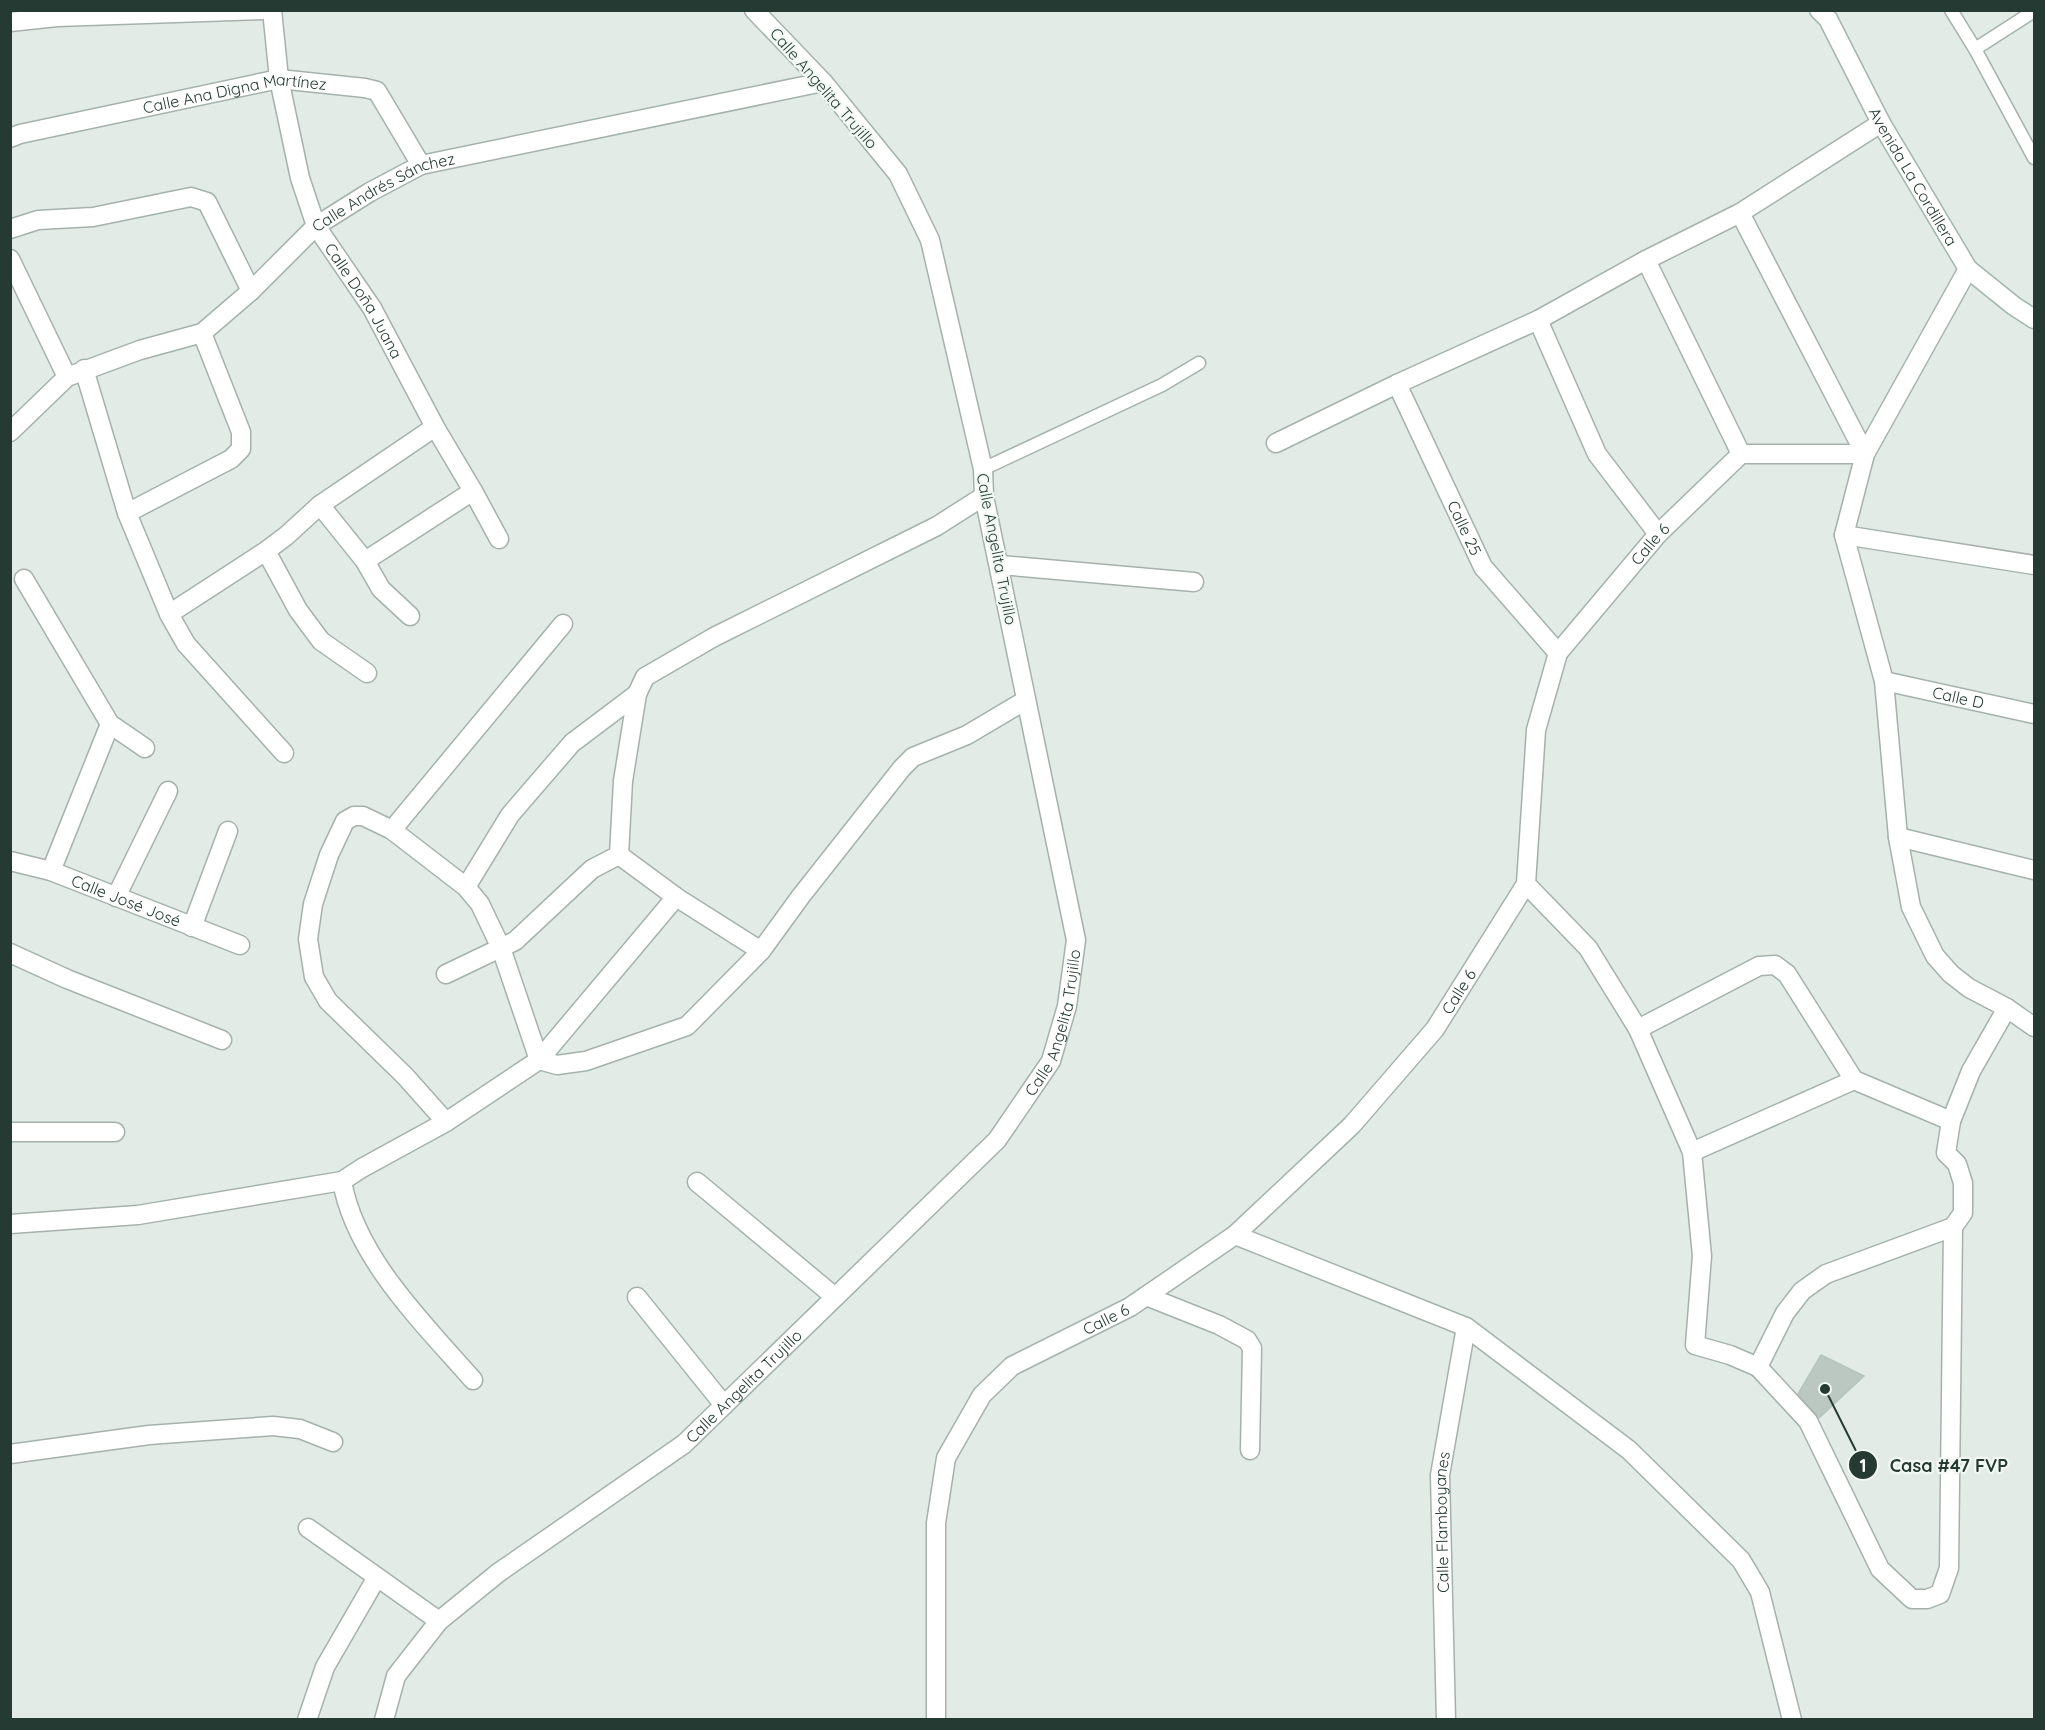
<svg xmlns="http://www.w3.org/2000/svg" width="2045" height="1730" font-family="Quicksand,sans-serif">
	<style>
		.building { fill: #bbc8c2; stroke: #b5c4bc; stroke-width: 1.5 }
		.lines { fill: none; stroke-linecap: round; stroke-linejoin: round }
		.lane-casing { stroke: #a5b2ac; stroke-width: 15 }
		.street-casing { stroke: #a5b2ac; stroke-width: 21 }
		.secondary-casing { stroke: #a2b6ad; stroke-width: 21 }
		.lane { stroke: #fff; stroke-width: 12 }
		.street { stroke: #fff; stroke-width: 18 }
		.secondary { stroke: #fff; stroke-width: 18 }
		.labels { text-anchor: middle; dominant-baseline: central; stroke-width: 4.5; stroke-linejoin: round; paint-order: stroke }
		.street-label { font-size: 16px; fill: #243a32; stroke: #f2f8f4 }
		.leader { fill: none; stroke: #243a32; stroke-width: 2 }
		.callout-dot { fill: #243a32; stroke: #f2f8f4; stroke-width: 2 }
		.mark-label { font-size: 18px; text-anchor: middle; font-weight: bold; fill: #fff }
		.callout-label { font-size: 18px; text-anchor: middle; font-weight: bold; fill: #243a32; stroke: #f2f8f4; stroke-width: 4.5; stroke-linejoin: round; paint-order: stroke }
	</style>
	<rect width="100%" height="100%" fill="#e2ebe6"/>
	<path class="building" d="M1821,1355L1864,1376L1819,1418L1798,1394Z"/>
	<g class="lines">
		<defs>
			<path id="lane" d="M1951,10L1975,49L2034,158
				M1975,49L2034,11
				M983,469L1162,385L1199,363"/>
			<g id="street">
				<path id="s1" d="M272,10L279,79L300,178L316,226L372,308L435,427L473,491L499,539"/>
				<path d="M10,22L57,17L262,10"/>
				<path id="s2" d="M10,138L20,134L279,79L365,88L377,91L421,165"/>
				<path d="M1740,213L1865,454"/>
				<path d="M10,229L38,220L93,217L191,197L207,202L251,291"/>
				<path d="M10,259L67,377"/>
				<path d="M1646,260L1741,454"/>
				<path d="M1538,320L1597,454L1658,534"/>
				<path d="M84,369L127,513L169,614L186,644L284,753"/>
				<path id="s3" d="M1397,384L1483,567L1558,653"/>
				<path id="s4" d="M10,432L67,377L140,350L202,333L251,291L316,226L370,192L421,165L823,82"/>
				<path d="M1276,443L1397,384L1538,320L1646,260L1740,213L1881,123"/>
				<path d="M320,505L365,561L381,589L410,616"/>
				<path d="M127,513L231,459L241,449V432L202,333"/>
				<path d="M1844,535L2034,565"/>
				<path d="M266,551L298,610L321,641L367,673"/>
				<path d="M365,561L473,491"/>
				<path d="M1000,565L1194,582"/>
				<path d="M24,579L110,724L145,748"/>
				<path d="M169,614L266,551L286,536L320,505L435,427"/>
				<path id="s5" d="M1884,681L2034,714"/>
				<path d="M392,830L563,624"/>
				<path d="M1898,837L2034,870"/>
				<path d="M619,855L623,781L637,694L645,677L714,637L937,526L984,496"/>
				<path id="s6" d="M10,861L51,871L240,945"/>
				<path d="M51,871L110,724"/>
				<path d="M1526,884L1588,948L1638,1029L1692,1152L1702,1256L1695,1345L1730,1355L1758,1367"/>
				<path d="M466,887L510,815L572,743L637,694"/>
				<path d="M116,897L168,791"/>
				<path d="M676,897L539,1060L446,1122L405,1076L328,1001L314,977L308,939L313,904L329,855L345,821L354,816H363L392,830L466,887L480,904L501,948L539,1060L557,1065L586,1061L687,1026L761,951"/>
				<path d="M192,927L228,831"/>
				<path d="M10,953L67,979L222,1040"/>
				<path d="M446,974L515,941L592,869L619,855L676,897L761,951L801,896L902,768L913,757L967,735L1026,700"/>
				<path d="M2007,1008L2034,1027"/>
				<path d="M1638,1029L1759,966L1775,965L1787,974L1854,1080L1951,1121"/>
				<path d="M446,1122L362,1168L342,1181C355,1257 424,1324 473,1380"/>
				<path d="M10,1132H115"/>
				<path d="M1692,1152L1854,1080"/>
				<path d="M697,1182L835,1297"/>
				<path d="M10,1224L138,1215L342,1181"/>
				<path d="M1953,1227L1826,1274L1802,1291L1785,1313L1758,1367L1808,1421L1880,1569L1912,1599H1927L1940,1594L1949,1568L1953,1227L1963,1213V1183L1957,1164L1946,1153L1951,1121L1971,1071L2007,1008L1969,988L1951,974L1935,956L1911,907L1898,837L1884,681L1844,535L1865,454L1968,269"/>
				<path d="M1235,1235L1466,1327L1629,1450L1741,1560L1760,1592L1792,1720"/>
				<path d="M1146,1296L1219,1325L1247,1340L1252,1348L1250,1450"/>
				<path d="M637,1297L724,1405"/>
				<path d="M10,1454L149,1435L273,1426L300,1429L333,1442"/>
				<path d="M308,1528L439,1621"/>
				<path d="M307,1720L325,1667L377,1577"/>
				<path id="s7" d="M384,1720L396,1676L439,1621L498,1573L684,1444L997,1140L1051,1061L1067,1006L1076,940L984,496L983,469L930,240L898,174L823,82L754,10"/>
				<path id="s8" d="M936,1720V1523L946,1458L982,1395L1012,1366L1130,1307L1235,1235L1352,1125L1435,1029L1526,884L1536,730L1558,653L1658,534L1741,454H1865"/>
				<path id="s9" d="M1446,1720L1440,1475L1466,1327"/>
			</g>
			<g id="secondary">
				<path id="s10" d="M1819,10L1828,19L1881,123L1968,269L2014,306L2034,319"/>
			</g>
		</defs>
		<use href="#lane" class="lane-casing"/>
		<use href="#street" class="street-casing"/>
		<use href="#secondary" class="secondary-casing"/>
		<use href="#lane" class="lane"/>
		<use href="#street" class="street"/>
		<use href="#secondary" class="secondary"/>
	</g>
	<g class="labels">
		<g class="street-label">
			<text transform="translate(824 88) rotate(49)">Calle Angelita Trujillo</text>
			<text stroke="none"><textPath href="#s2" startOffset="230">Calle Ana Digna Martínez</textPath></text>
			<text stroke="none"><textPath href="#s10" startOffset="192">Avenida La Cordillera</textPath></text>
			<text stroke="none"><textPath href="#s4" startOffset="454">Calle Andrés Sánchez</textPath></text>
			<text stroke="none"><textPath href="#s1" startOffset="310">Calle Doña Juana</textPath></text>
			<text stroke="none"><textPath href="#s3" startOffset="159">Calle 25</textPath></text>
			<text stroke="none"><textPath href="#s8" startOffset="1472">Calle 6</textPath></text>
			<text transform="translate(997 549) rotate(79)">Calle Angelita Trujillo</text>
			<text stroke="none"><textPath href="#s5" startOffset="76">Calle D</textPath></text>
			<text stroke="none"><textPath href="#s6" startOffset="123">Calle José José</textPath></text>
			<text stroke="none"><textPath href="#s8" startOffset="968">Calle 6</textPath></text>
			<text stroke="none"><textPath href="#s7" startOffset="987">Calle Angelita Trujillo</textPath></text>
			<text stroke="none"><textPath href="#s8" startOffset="482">Calle 6</textPath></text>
			<text stroke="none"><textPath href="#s7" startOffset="501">Calle Angelita Trujillo</textPath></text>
			<text stroke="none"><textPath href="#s9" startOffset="198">Calle Flamboyanes</textPath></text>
		</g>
	</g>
	<path class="leader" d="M1825 1389L1863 1465"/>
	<g class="callout-dot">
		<circle cx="1825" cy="1389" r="6"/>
		<circle cx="1863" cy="1465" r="15"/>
	</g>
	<g class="mark-label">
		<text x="1863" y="1472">1</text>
	</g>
	<g class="callout-label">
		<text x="1949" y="1472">Casa #47 FVP</text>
	</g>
	<rect width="2045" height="1730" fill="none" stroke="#243a32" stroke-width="24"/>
</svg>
